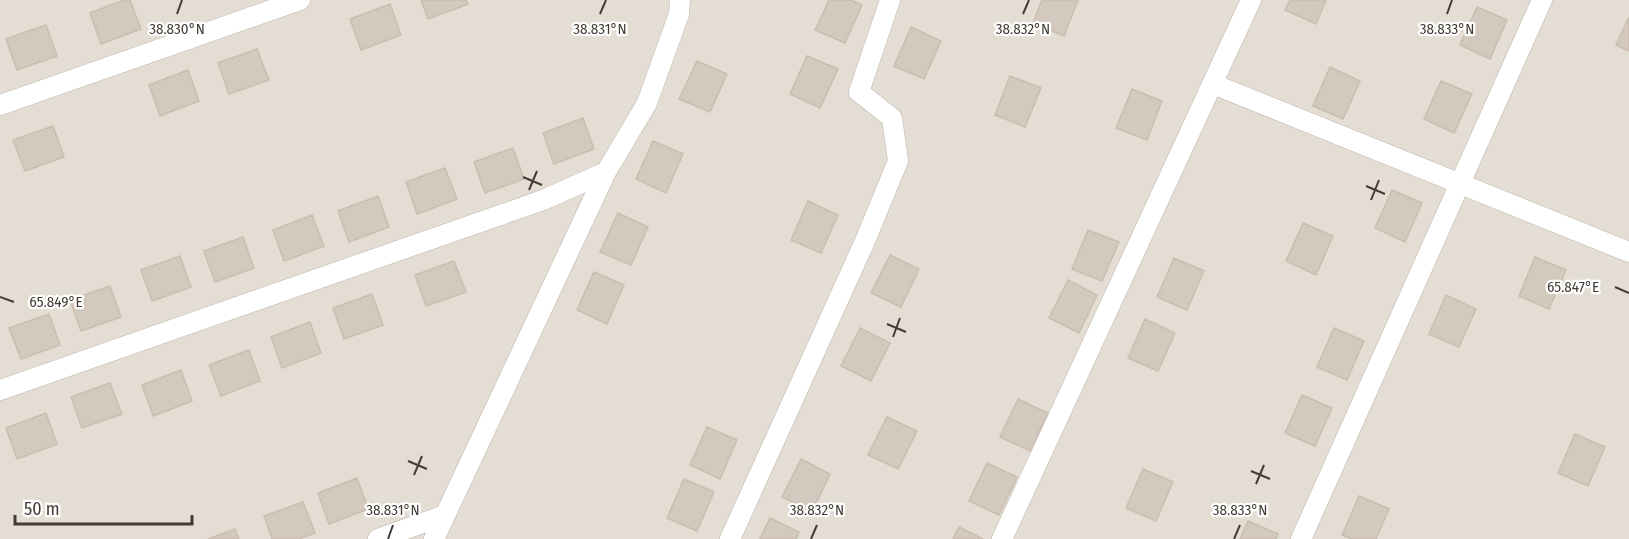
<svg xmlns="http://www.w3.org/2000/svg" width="1629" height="539" font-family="'Fira Sans Condensed',sans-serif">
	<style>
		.residential { fill: #e4ddd3 }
		.building { fill: #d4c9be; stroke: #cbbdaf; stroke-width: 1.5 }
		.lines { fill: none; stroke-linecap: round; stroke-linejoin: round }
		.street-casing { stroke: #beb5ab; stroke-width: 21 }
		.street { stroke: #fff; stroke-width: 20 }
		.ticks { fill: none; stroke: #423c35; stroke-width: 2 }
		.ticks-label { font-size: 15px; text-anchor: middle; fill: #423c35; stroke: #fff; stroke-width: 4.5; stroke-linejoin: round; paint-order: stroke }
	</style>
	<rect width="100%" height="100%" fill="#f1ece4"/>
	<path class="residential" d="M0,0H1629V539H0Z"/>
	<path class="building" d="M124,0H130L141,29L101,44L90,13Z
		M421,0H466L468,4L428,19Z
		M829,0H851L862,5L845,43L815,30Z
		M1042,0H1078L1064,36L1033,23Z
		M1290,0H1326L1316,24L1285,10Z
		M390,4L401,35L361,50L350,19Z
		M1477,7L1507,20L1490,59L1460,45Z
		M1629,17V51L1616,45Z
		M46,25L57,56L17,70L6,39Z
		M911,27L941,41L924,79L894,66Z
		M257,49L269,80L229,94L218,63Z
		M807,56L838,69L820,108L790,94Z
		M697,61L727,74L710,112L679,99Z
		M1330,67L1360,81L1343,119L1313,106Z
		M188,70L199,101L160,116L149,85Z
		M1010,76L1041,88L1025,127L995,115Z
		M1441,81L1472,94L1454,133L1424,119Z
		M1132,89L1162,101L1147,140L1116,128Z
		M583,118L594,149L554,164L543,133Z
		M53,126L64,157L25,171L13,140Z
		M653,141L683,154L666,193L636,179Z
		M513,148L524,179L485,193L474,162Z
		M445,168L457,199L417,214L406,182Z
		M1392,190L1422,203L1405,242L1375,228Z
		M378,196L389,227L349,242L338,211Z
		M808,201L838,215L821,253L791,240Z
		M618,213L648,227L631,265L600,252Z
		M312,215L324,246L284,261L273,230Z
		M1303,223L1333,236L1316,275L1286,261Z
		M1088,230L1119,242L1102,281L1072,269Z
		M243,237L254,268L215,282L204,251Z
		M890,255L919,269L901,307L871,293Z
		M180,256L191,287L152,301L141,270Z
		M1535,257L1566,270L1549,309L1519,296Z
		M1174,258L1204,271L1187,310L1157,297Z
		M454,261L466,292L426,306L415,275Z
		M594,272L624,285L607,324L577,310Z
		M1068,280L1097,295L1079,333L1049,318Z
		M110,286L121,317L81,331L70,300Z
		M372,294L383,325L344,339L333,308Z
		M1446,295L1476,309L1459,347L1429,334Z
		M49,314L60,345L21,359L9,328Z
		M1145,319L1175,333L1158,371L1128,358Z
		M310,322L321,353L282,368L271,337Z
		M860,328L890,343L871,381L841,366Z
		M1334,328L1364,341L1347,380L1317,367Z
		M249,350L260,381L221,396L209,365Z
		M181,370L192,401L153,416L142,385Z
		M110,383L122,414L82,428L71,397Z
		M1302,395L1332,408L1315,446L1285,433Z
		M1018,399L1048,413L1030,451L1000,437Z
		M46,413L57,444L17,459L6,428Z
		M887,417L917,431L898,469L868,455Z
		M707,427L737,440L720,479L690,465Z
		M1575,434L1605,447L1588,486L1558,473Z
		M801,459L830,474L812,512L782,497Z
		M987,463L1017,477L999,515L969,501Z
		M1143,469L1173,482L1156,521L1126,508Z
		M357,478L368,509L329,524L318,493Z
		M684,479L714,492L697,531L667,518Z
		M1359,496L1389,509L1376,539H1352L1342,535Z
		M303,502L315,533L299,539H272L264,516Z
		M770,518L799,532L796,539H760Z
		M1248,521L1278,534L1276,539H1240Z
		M959,527L983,539H953Z
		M235,529L239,539H208Z"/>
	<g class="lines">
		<defs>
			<path id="street" d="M1213,84L1629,252
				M0,105L300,0
				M0,390L543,200L606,172L647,103L679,14L680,0
				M378,539L445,515
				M434,539L606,172
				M730,539L865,241L898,161L892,118L859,92L890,0
				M1002,539L1251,0
				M1301,539L1542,0"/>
		</defs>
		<use href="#street" class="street-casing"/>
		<use href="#street" class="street"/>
	</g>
	<path class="ticks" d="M177,14L182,0M600,14L606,0M1023,14L1029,0M1447,14L1452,0M523,177L542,185M1366,186L1385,194M529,190L537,171M1371,200L1379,180M1615,287L1629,293M0,297L14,302M887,324L906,332M893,337L900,318M408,461L427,469M1251,471L1270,479M414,475L422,456M1256,484L1264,465M388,539L393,525M811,539L817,525M1234,539L1240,525"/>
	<g class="ticks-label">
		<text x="177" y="34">38.830°N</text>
		<text x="600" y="34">38.831°N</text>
		<text x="1023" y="34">38.832°N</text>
		<text x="1447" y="34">38.833°N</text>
		<text x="1573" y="292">65.847°E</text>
		<text x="56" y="307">65.849°E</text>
		<text x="393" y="515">38.831°N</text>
		<text x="817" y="515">38.832°N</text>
		<text x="1240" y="515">38.833°N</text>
	</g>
	<path d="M15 515v9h177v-9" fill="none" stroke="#423c35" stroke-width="3"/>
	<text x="24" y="515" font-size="18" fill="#423c35" stroke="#ffffff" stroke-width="4.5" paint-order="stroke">50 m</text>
</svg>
